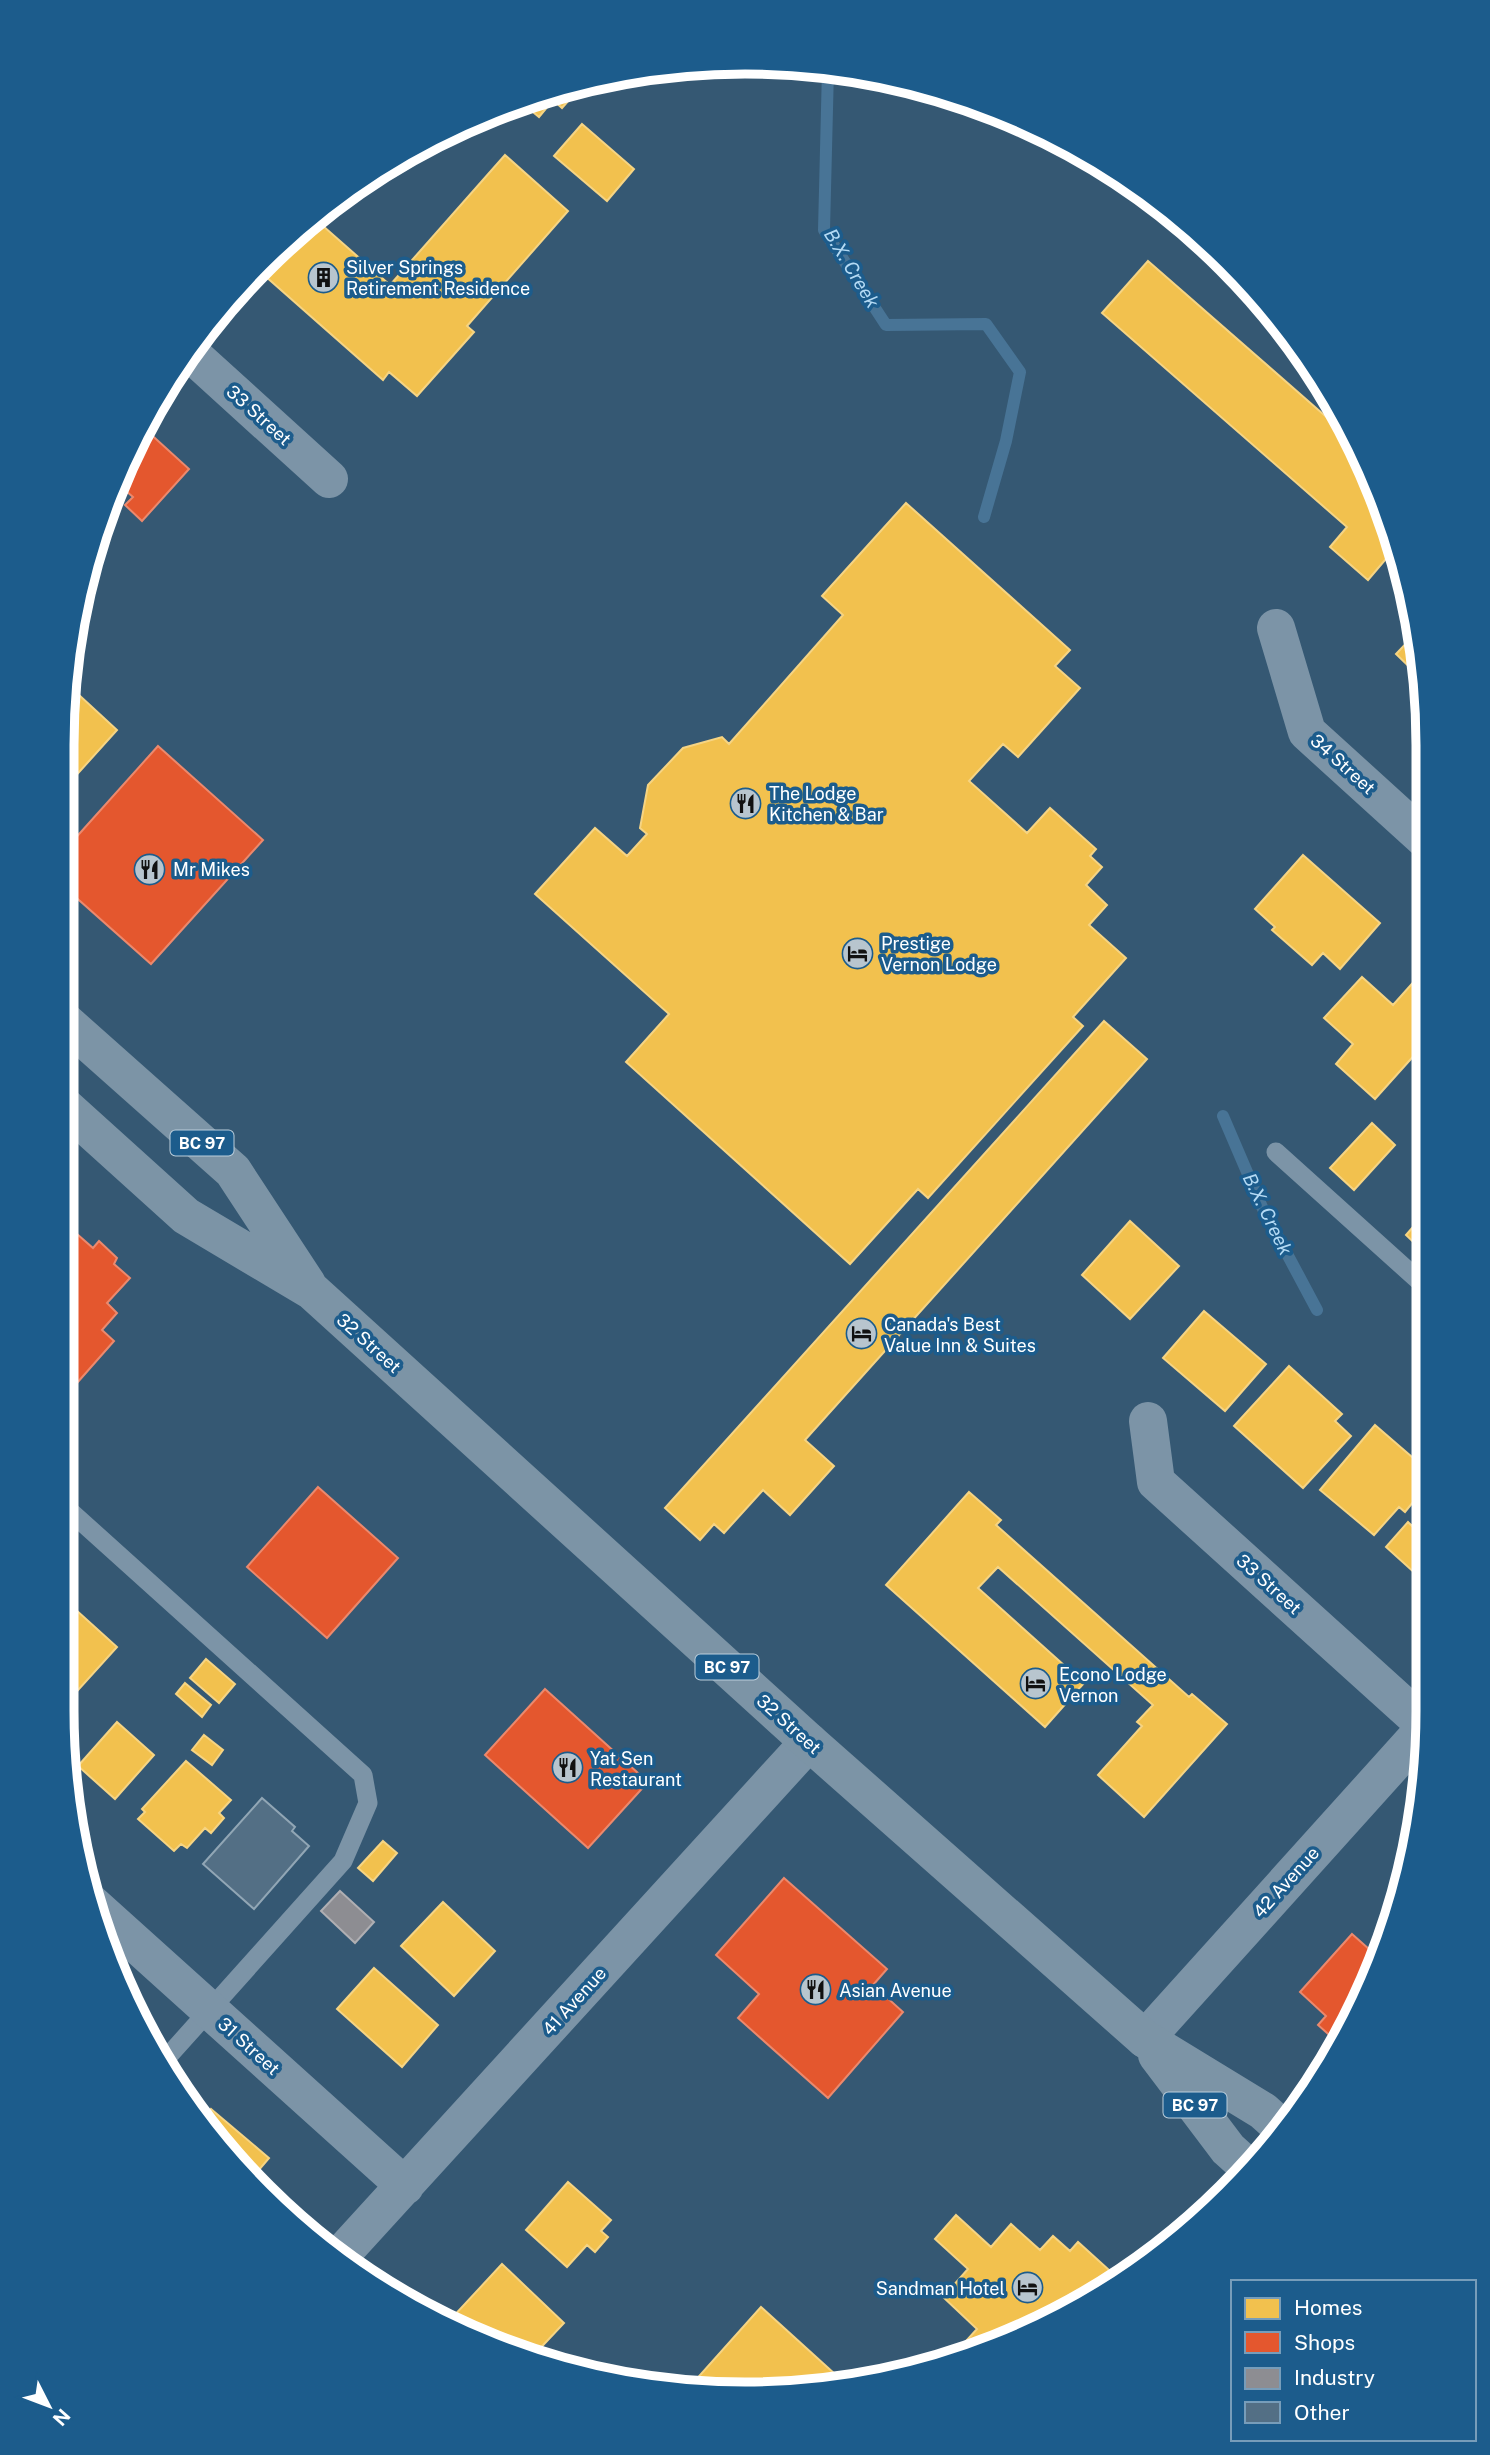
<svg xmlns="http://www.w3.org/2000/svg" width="1490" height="2455" font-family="'Public Sans',sans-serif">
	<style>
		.homes { fill: #f2c14e; stroke: #f6d483; stroke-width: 2 }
		.shops { fill: #e4572e; stroke: #ec896d; stroke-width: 2 }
		.industry { fill: #8d8d92; stroke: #afafb3; stroke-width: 2 }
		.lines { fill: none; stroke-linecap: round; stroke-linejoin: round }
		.stream { stroke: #487496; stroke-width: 12 }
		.building { fill: #536f85; stroke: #91a6b5; stroke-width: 2 }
		.service { stroke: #7c94a7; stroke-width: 19 }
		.minor { stroke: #7c94a7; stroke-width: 38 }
		.trunk { stroke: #7c94a6; stroke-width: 38 }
		.labels { text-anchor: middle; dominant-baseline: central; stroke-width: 7; stroke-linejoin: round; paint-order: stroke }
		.shield { fill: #1c5c8c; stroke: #bbcedc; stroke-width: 2 }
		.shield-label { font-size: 16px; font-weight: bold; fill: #fff }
		.poi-label { font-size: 18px; fill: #fff; stroke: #1c5c8c; text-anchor: start }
		.street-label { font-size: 18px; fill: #fff; stroke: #1c5c8c }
		.water-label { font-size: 19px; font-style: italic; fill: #b4daf4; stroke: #1c5c8c }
		.rim { fill: none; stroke: #fff; stroke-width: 9 }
	</style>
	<rect width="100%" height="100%" fill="#355873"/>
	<path class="homes" d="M584,83L562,108L553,100L539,117L521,102Z
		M582,124L634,169L607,201L554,156Z
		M505,155L568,211L467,326L474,332L417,396L389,372L383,380L256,268L314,218L390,285Z
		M1148,261L1355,442L1393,526L1397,546L1368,580L1330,547L1347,527L1102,313Z
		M906,503L1070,650L1055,666L1080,688L1018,757L1003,744L969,781L1027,833L1050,808L1096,849L1090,856L1102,867L1086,885L1107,905L1089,925L1126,958L1073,1017L1083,1026L928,1198L918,1189L850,1264L626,1062L669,1014L535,894L595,828L627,856L647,834L640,828L648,785L683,748L722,737L729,744L843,615L822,596Z
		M1414,635L1423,680L1396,654Z
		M66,683L117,730L63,790V700Z
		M1303,855L1380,923L1340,969L1323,953L1312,965L1272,930L1275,927L1255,909Z
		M1362,977L1393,1005L1418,977L1427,986V1041L1375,1099L1336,1064L1353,1044L1324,1018Z
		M1104,1021L1147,1059L805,1440L834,1466L790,1515L763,1490L724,1533L714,1524L700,1540L665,1508Z
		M1372,1123L1395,1145L1354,1190L1330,1168Z
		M1427,1211V1249L1424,1252L1406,1235Z
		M1130,1221L1179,1266L1130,1319L1082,1275Z
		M1204,1311L1266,1364L1225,1411L1163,1358Z
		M1427,1355V1401L1418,1394L1417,1367Z
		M1289,1366L1342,1414L1335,1421L1351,1436L1303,1488L1234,1426Z
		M1375,1425L1427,1470V1485L1405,1512L1399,1507L1374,1535L1320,1490Z
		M969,1492L1001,1520L996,1525L1189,1697L1192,1694L1227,1724L1144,1817L1098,1775L1142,1726L1137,1722L1153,1705L998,1567L978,1588L1084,1683L1045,1727L886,1585Z
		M1427,1509V1584L1386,1547L1408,1522L1412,1526Z
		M65,1600L117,1647L61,1709V1604Z
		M206,1659L235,1684L219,1703L190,1678Z
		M185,1683L211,1705L202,1717L176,1694Z
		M117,1722L154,1755L115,1799L78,1766Z
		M204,1735L223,1750L212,1765L192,1750Z
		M186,1761L231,1800L219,1813L224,1818L211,1833L205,1828L187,1848L181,1844L174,1851L138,1819L145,1812L142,1809Z
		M383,1841L397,1853L373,1881L358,1868Z
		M443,1902L495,1951L454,1996L401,1946Z
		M374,1968L438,2025L402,2067L337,2009Z
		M211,2109L269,2158L253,2177L202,2126L200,2122Z
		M568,2182L611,2220L601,2231L608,2237L595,2252L587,2245L567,2267L526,2230Z
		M956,2215L991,2247L1011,2224L1040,2250L1053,2236L1070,2251L1078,2242L1119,2279L1048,2323L964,2358L948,2361L977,2329L943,2297L968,2269L935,2239Z
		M502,2264L564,2323L531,2358L461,2331L450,2320Z
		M761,2307L847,2385L835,2388L745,2394L692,2384Z"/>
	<path class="shops" d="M145,429L189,469L142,521L125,505L133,497L118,484Z
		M158,746L263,840L151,964L62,885L63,852Z
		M77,1234L93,1248L99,1241L117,1258L114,1264L130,1278L107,1303L117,1313L102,1330L114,1341L62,1400V1252Z
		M318,1487L398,1558L327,1638L247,1567Z
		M545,1689L648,1782L588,1848L485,1755Z
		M784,1878L887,1969L873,1985L903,2012L828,2098L738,2018L759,1994L716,1955Z
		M1352,1934L1379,1958L1341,2033L1335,2040L1318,2025L1326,2016L1300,1992Z"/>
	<path class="industry" d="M340,1891L374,1922L355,1943L321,1911Z"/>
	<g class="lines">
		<path class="stream" d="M828,69L824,230L886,325L986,324L1020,372L1006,441L984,517
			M1223,1116L1262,1207L1317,1310"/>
	</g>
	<path class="building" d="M262,1798L295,1827L292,1831L309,1846L254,1909L203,1864Z"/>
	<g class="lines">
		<path class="service" d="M1276,1152L1427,1288
			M62,1504L363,1775L368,1803L343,1861L163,2062"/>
		<path class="minor" d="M188,351L329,479
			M1276,628L1307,732L1427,841
			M1148,1421L1156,1482L1427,1727
			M93,1905L405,2186
			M1145,2039L1427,1726
			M338,2258L809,1742"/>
		<path class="trunk" d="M62,1019L233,1171L307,1284
			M62,1104L186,1216L312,1291L809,1742L1145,2039L1263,2111L1282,2128
			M1157,2055L1228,2149L1249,2168"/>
	</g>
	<defs>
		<symbol id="building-disc" viewBox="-11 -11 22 22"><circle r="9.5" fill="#b8c5ce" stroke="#1c5c8c"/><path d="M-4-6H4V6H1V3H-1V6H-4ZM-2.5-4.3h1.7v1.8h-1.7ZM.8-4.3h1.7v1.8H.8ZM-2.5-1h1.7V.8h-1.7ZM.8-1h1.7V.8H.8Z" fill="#111"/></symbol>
		<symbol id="restaurant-disc" viewBox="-11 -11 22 22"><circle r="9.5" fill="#b8c5ce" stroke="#1c5c8c"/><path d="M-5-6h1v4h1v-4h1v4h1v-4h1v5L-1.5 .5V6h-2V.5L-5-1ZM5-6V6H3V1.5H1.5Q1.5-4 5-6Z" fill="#111"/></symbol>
		<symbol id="hotel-disc" viewBox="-11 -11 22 22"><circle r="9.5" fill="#b8c5ce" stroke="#1c5c8c"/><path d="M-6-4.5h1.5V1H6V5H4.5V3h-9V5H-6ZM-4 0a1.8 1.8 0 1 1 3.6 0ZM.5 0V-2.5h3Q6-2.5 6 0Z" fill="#111"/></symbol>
	</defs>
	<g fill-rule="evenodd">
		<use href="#building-disc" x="306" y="260" width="35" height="35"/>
		<use href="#restaurant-disc" x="728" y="786" width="35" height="35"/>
		<use href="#restaurant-disc" x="132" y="852" width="35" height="35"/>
		<use href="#hotel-disc" x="840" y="936" width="35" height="35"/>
		<use href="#hotel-disc" x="844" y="1316" width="35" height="35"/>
		<use href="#hotel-disc" x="1018" y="1666" width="35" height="35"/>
		<use href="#restaurant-disc" x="550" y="1750" width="35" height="35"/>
		<use href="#restaurant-disc" x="798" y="1972" width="35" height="35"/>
		<use href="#hotel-disc" x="1010" y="2270" width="35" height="35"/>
	</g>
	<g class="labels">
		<g class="shield">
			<rect x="170.5" y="1130.5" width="63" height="25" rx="5"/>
			<rect x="695.5" y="1654.5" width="63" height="25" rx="5"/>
			<rect x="1163.5" y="2092.5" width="63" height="25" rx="5"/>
		</g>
		<g class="shield-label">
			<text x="202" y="1143">BC 97</text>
			<text x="727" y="1667">BC 97</text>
			<text x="1195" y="2105">BC 97</text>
		</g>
		<g class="poi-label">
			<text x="346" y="267">Silver Springs<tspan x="346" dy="21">Retirement Residence</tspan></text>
			<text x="769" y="793">The Lodge<tspan x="769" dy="21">Kitchen &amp; Bar</tspan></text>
			<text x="173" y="869">Mr Mikes</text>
			<text x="881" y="943">Prestige<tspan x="881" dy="21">Vernon Lodge</tspan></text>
			<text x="884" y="1324">Canada's Best<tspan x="884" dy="21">Value Inn &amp; Suites</tspan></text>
			<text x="1059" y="1674">Econo Lodge<tspan x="1059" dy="21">Vernon</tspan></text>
			<text x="590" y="1758">Yat Sen<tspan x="590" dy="21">Restaurant</tspan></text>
			<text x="839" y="1990">Asian Avenue</text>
			<text x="1005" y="2288" text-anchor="end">Sandman Hotel</text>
		</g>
		<g class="street-label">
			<text transform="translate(259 415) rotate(42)">33 Street</text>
			<text transform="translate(1343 764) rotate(42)">34 Street</text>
			<text transform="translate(369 1343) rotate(42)">32 Street</text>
			<text transform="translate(1269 1584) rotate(42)">33 Street</text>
			<text transform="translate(789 1724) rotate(42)">32 Street</text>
			<text transform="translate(1286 1882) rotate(-48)">42 Avenue</text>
			<text transform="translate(574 2001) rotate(-48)">41 Avenue</text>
			<text transform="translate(249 2046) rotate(42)">31 Street</text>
		</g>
		<g class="water-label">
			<text transform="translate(852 268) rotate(59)">B.X. Creek</text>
			<text transform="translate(1268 1214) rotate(64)">B.X. Creek</text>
		</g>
	</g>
	<path d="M0 0H1490V2455H0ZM745 74H745A671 671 0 0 1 1416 745V1711A671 671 0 0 1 745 2382H745A671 671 0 0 1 74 1711V745A671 671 0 0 1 745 74Z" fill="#1c5c8c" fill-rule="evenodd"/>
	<path class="rim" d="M745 74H745A671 671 0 0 1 1416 745V1711A671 671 0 0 1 745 2382H745A671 671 0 0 1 74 1711V745A671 671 0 0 1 745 74Z"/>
	<rect x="1231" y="2280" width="245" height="161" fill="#1c5c8c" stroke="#779dba" stroke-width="2"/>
	<rect x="1245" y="2298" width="35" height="21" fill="#f2c14e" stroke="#779dba" stroke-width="2"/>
	<text x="1294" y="2315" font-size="21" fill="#ffffff">Homes</text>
	<rect x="1245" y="2332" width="35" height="21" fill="#e4572e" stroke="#779dba" stroke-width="2"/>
	<text x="1294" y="2350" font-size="21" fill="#ffffff">Shops</text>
	<rect x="1245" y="2368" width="35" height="21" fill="#8d8d92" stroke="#779dba" stroke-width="2"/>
	<text x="1294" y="2385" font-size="21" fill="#ffffff">Industry</text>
	<rect x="1245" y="2402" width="35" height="21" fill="#536f85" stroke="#779dba" stroke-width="2"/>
	<text x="1294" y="2420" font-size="21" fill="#ffffff">Other</text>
	<g transform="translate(49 2406) rotate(132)" stroke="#1c5c8c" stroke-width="5" paint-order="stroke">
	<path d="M0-5L12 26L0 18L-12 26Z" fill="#ffffff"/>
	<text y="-10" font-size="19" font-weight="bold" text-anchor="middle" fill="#ffffff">N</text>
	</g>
</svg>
